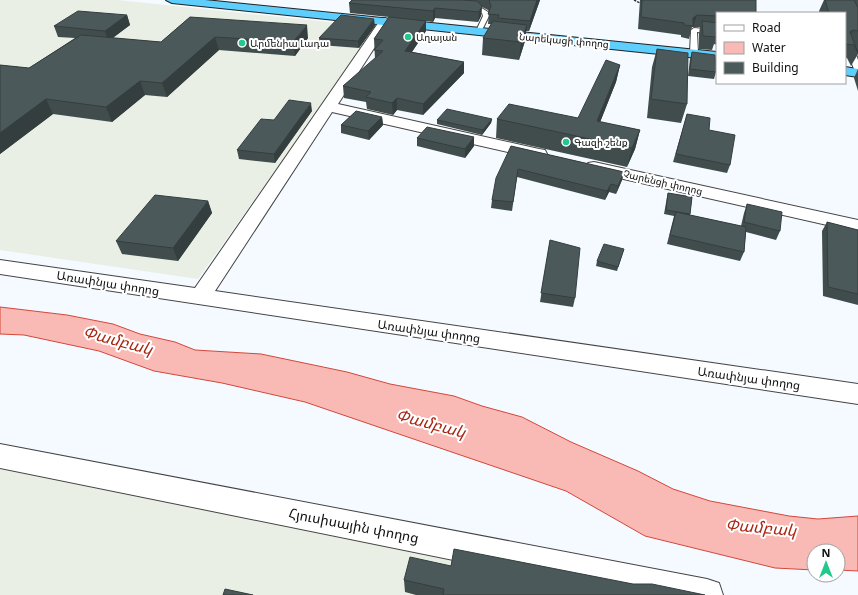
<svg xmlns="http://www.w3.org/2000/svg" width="858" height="595" font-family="Georgia,'Noto Sans Armenian',serif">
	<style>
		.industrial { fill: #e9efe5 }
		.water { fill: #f9bab6; stroke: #d44739 }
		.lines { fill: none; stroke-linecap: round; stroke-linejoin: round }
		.service-casing { stroke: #444; stroke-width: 2 }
		.minor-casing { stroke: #444; stroke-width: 2 }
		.trunk-casing { stroke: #222; stroke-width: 2 }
		.path { stroke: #333; stroke-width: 1.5; stroke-dasharray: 2.5 1; stroke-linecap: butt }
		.service { fill: #fff; fill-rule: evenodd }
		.minor { fill: #fff; fill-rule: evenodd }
		.trunk { fill: #5ecefc; fill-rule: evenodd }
		.wall { fill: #414d4d }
		.shaded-wall { fill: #353e3f }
		.building { fill: #4c595a; stroke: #353e3f }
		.poi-dot { fill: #21c98c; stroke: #fff; stroke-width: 1.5 }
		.labels { text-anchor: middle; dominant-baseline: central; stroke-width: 4; stroke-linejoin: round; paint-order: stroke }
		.far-poi-label { font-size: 10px; fill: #111; stroke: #fff; text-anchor: start }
		.far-street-label { font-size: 10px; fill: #111; stroke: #fff }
		.street-label { font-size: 12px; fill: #111; stroke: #fff }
		.near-street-label { font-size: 14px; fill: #111; stroke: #fff }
		.near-water-label { font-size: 16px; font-style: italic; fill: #aa2512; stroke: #fff }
	</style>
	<rect width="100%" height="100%" fill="#f4faff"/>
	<path class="industrial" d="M0,0H118L377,27L198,279L0,250Z
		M0,463L671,595H0Z"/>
	<path class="water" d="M0,307L67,315L113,324L140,334L175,342L195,350L261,354L347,372L390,384L454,396L482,406L522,417L571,442L638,471L673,489L710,501L789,516L818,519L858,516V571L838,570V551H814V570L775,568L645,536L566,491L305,402L222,383L154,371L99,351L24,335L0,334Z"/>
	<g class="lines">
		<defs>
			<path id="service" d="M465,6L480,7L488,12L489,16L481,32L476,31L483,16L482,13L476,10L465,8Z
				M694,28L717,30V34L697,32L698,53L694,55L690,53L691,30Z
				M847,45L853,46L858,60V71L854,69L845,46Z"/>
			<path id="minor" d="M385,18L391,22L338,104L539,149L545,150L547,154L545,158L539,159L332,112L215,291L858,384V404L0,274V260L195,288L381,19Z
				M594,162L858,220V232L588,171L585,167L588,163Z
				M0,444L707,579L719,583L723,595H626L0,468Z"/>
			<path id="trunk" d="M166,0H205L717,52V60L172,3Z
				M845,67L858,69V77L845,75Z"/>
		</defs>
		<use href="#service" class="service-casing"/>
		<use href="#minor" class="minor-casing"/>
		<use href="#trunk" class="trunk-casing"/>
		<path class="path" d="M634,0L642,4"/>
		<use href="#service" class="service"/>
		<use href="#minor" class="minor"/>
		<use href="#trunk" class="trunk"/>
	</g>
	<path class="wall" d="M352,0H540L529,31H526L525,41L519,60L482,55L483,38L491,24H488L489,12L488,10L482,7L481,16L478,22L435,18L433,22L426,21V31L412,52L464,62V73L423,115L397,110L393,115L367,109L366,102L344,98L343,86L375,59L374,39L389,17L350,13L349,3Z
		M640,0H756L717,13V45L714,44L712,50L699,49V34L700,27H692L689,39L681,37V35L638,29Z
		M824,0H858V55V54L851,66L847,58H845V13H820L819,11Z
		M127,15L130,25L113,38L161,42L190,17L308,38L295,56L219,50L167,97L145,95L112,122L53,114L0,154V65L29,68L75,38L58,37L54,26Z
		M375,26L359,48L320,45L319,38Z
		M657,49L687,104L681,123L647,118L652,67Z
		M692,52L716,72L714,79L688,76L690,59Z
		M620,65L616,82L600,122L640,130L635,149L627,167L496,138L497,119L578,118Z
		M858,69V91L854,78Z
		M312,111L275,163L239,159L237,150L274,120Z
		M687,114L730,165L727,173L673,162Z
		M382,117L383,125L369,140L341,133V125Z
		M492,119L491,123L482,135L437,124V120Z
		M474,137V146L465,158L417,146V138Z
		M511,146L624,172L622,180L616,194L609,192L605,200L517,177L512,211L491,208L492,200Z
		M668,193L692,197L690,215L741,226L744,213L747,204L780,231L776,240L746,232L744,252L740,261L667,244L674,216L664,214L667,197Z
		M208,201L212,213L178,261L122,254L116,241Z
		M827,222L858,230V305L823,296L822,231Z
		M550,240L575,298L573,307L540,302Z
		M624,249L617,271L596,266L597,261Z
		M451,566L633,584L705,595H416L405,592L404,580Z"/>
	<path class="shaded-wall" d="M537,0H540L529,31L530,21Z
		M482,6L481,16L478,22L479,12Z
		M435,8V18L433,22V11Z
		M127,15L130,25L108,41L105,31Z
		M697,15L693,27H692L693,18Z
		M374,19L375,26L359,48L358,41Z
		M426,21V31L405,62V51Z
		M307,25L308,38L295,56L293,42Z
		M527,25L525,41L519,60L521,42Z
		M853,30L847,43L850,32Z
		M215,37L219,50L167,97L162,83Z
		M464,62V73L423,115V104Z
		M620,65L616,82L593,140L597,121Z
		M140,81L145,95L112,122L106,107Z
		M397,98V110L393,115L392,103Z
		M46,99L53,114L0,154V133Z
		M311,103L312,111L275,163L274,154Z
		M382,117L383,125L369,140L368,131Z
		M492,119L491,123L482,135L483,130Z
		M640,130L635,149L627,167L632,148Z
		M474,137V146L465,158V149Z
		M624,172L622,180L616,194L618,186Z
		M611,184L609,192L605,200L607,191Z
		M208,201L212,213L178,261L173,248Z"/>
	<path class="building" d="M352,0H462L477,1L482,6L479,12L435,8L433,11L349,3Z
		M489,0H537L530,21L498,18L499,15L488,14L491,6Z
		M642,0H756V13H717V16L697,15L693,18V26L684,25V23L641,17Z
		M825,0H854L858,8V31L853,30L850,32L858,53L854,45L845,44V13H829Z
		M78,11L127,15L105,31L54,26Z
		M341,15L374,19L358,41L319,38Z
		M190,17L307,25L293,42L215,37L162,83L140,81L106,107L46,99L0,133V65L29,68L81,35L161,42Z
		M389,17L426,21L405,51L464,62L423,104L397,98L392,103L366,97L371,92L343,86L383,51L374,50L383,40L374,39Z
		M493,21L527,25L521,42L483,38Z
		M702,21L717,23V32H716V37L703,36Z
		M657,49L688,53L687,104L651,99Z
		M692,52L715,55L716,72L690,69Z
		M606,60L620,65L597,121L640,130L632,148L497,119L509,104L578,118Z
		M289,100L311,103L274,154L237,150L261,119L274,120Z
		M447,109L492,119L483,130L437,120Z
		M356,111L382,117L368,131L341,125Z
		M687,114L710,118L709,130L735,135L730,165L676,154Z
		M427,127L474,137L465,149L417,138Z
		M511,146L624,172L618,186L611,184L607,191L518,169L513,202L492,200L496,178Z
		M668,193L692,197L690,214L666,210Z
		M155,195L208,201L173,248L116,241Z
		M747,204L782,212L780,231L744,222Z
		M676,212L746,227L744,252L670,235Z
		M827,222L858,230V294L828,287Z
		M550,240L580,248L575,298L541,293Z
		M604,244L624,249L618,267L597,261Z
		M454,549L633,584H652L705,595H443L444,589L404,580L410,557L451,566Z
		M225,589L253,595H223Z"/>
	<g class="poi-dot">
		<circle cx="408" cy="37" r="4"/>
		<circle cx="242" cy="43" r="4"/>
		<circle cx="566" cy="142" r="4"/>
	</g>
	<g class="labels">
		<g class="far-poi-label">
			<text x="416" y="37">Աղայան</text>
			<text x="250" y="43">Արմենիա Լադա</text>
			<text x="574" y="142">Գազի շենք</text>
		</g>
		<g class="far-street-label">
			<text transform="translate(564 40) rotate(5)">Նարեկացի փողոց</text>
			<text transform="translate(663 182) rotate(13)">Չարենցի փողոց</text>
		</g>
		<g class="street-label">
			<text transform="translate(108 283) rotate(9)">Առափնյա փողոց</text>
			<text transform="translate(429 331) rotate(8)">Առափնյա փողոց</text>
			<text transform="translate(749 378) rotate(8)">Առափնյա փողոց</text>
		</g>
		<g class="near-street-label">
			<text transform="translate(354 525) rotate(11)">Հյուսիսային փողոց</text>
		</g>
		<g class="near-water-label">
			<text transform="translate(118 340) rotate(15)">Փամբակ</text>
			<text transform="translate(431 423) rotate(15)">Փամբակ</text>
			<text transform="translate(761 527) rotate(5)">Փամբակ</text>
		</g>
	</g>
	<rect x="716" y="12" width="130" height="72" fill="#ffffff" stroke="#a0a0a0"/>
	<rect x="724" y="25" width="20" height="6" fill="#ffffff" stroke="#a0a0a0"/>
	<text x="752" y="32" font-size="12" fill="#111111">Road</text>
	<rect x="724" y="42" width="20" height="12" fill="#f9bab6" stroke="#a0a0a0"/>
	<text x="752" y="52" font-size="12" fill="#111111">Water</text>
	<rect x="724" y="62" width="20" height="12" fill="#4c595a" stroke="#a0a0a0"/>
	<text x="752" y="72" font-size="12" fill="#111111">Building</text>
	<g transform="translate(826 563)"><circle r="19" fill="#ffffff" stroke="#a0a0a0"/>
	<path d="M0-3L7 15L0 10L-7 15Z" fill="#21c98c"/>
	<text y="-6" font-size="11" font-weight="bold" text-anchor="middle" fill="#111111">N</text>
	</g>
</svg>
